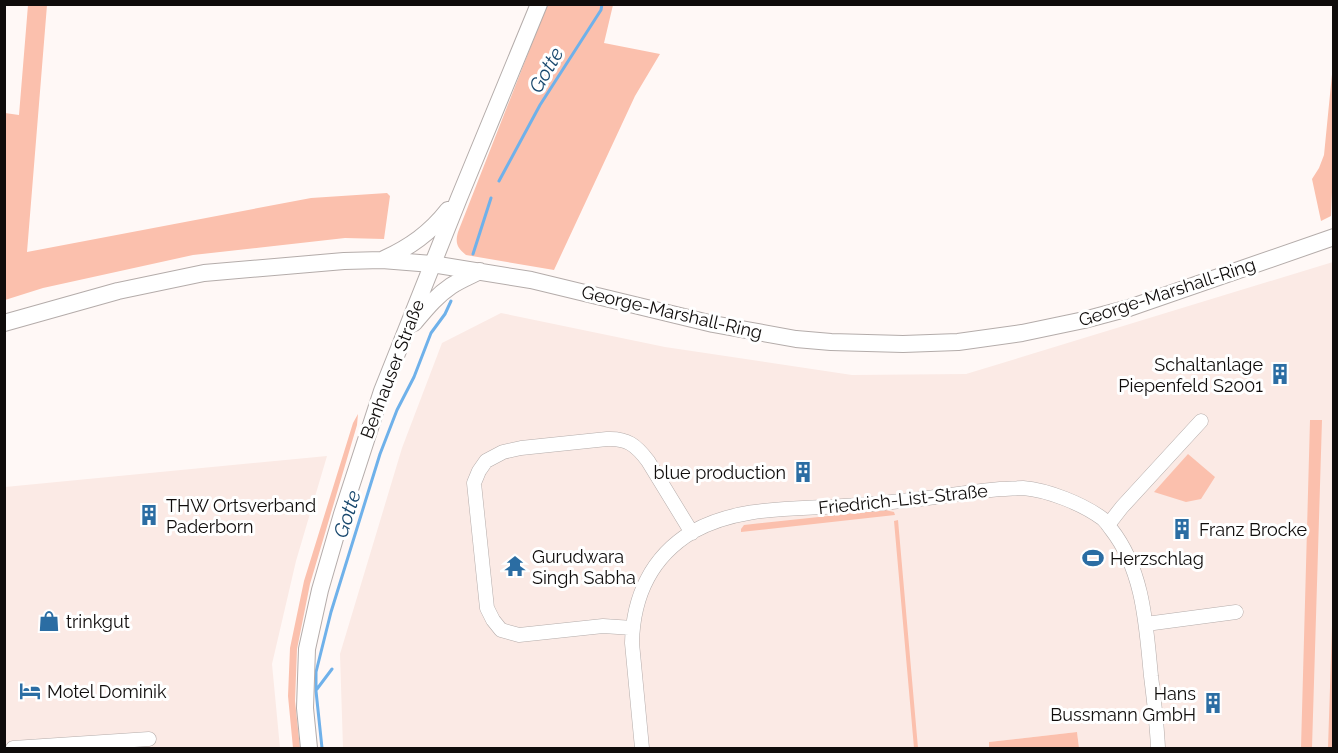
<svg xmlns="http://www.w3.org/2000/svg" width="1338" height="753" font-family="Raleway,sans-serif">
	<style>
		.built { fill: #fbeae5 }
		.green { fill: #fbc0ad }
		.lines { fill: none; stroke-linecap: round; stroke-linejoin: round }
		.stream { stroke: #6fb1ea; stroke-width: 3 }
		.minor-casing { stroke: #b4acaa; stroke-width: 15 }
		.major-casing { stroke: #b4acaa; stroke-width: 18 }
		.minor { stroke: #fff; stroke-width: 14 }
		.major { stroke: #fff; stroke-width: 16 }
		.labels { text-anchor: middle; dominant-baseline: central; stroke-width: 6; stroke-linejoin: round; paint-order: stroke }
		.street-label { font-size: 18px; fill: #0f0c0b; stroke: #fff }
		.poi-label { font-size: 18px; fill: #0f0c0b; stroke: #fff; text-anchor: start }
		.water-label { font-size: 20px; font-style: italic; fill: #18486e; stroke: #fff }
	</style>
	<rect width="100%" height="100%" fill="#fff8f6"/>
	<path class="built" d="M1333,262V748H1079L1077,732L989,742V748H343L340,654L402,448L442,343L501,313L665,347L852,375L966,374Z
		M327,456L296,561L272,664L280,748H5V487Z"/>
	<path class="green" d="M28,5H47L27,252L311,198L387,193L390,196L384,239L345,238L193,255L43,288L5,300V113L19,115Z
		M547,5H613L604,43L660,54L635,96L554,270L466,255C457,248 455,243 458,232Z
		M1333,64L1334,144L1331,216L1321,221L1312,179L1319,168L1324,155Z
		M358,414L357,425L310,584L297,649L295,701L300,748H293L288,696L290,648L304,581L353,423Z
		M1310,420H1322L1312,748H1301Z
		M1188,454L1215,477L1201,499L1186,502L1154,492Z
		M885,510L894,512L895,515L741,532V529L744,525Z
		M898,520L918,748H914L894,521Z
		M1333,595L1334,705L1332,748H1328Z
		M1077,732L1079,748H989V742Z"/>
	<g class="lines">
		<path class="stream" d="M499,181L540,105L601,10L602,4
			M473,254L491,198
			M317,689L332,669
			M322,748L316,691V672L331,612L380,454L397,410L414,377L431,333L445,314L451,301"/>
		<defs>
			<path id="minor" d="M1108,525L1122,507L1201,421
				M1146,624L1236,612
				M633,628L603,626L519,635L501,630L493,620L487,608L474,483L479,471L486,461L503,452L521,448L607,439C627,438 636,445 648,461L692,533
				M13,748L149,739
				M642,748L632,643C633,597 651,557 692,532C732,509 780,509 824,507C850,506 876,504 901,501C934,498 967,492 1000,489C1008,489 1016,488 1023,488C1048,490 1083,504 1103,519C1106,522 1109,526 1111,529C1144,571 1146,626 1151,676C1154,700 1157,724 1158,748"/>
			<path id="major" d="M384,259C410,247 430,233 448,210
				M4,323L118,291L204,273L344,261L382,260L432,264L531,280L713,324L796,339L831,342L903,344L958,342L1022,333L1084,320L1129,308L1334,237
				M414,323C425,310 436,296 451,286C460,280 470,276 480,271
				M309,748L305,708L307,649L320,590L342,514L382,391L459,198L539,4"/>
		</defs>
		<use href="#minor" class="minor-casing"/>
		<use href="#major" class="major-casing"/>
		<use href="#minor" class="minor"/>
		<use href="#major" class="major"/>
	</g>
	<defs>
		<symbol id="building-bare" viewBox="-9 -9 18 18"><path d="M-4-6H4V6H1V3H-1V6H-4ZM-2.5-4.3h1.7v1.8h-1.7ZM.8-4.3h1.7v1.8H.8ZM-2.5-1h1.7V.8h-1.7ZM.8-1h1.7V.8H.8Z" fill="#2b6da3" stroke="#fff" stroke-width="2.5" paint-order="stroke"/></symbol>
		<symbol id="stadium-bare" viewBox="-9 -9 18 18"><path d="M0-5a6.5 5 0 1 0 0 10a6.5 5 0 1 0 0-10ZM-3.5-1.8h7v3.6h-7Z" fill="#2b6da3" stroke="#fff" stroke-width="2.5" paint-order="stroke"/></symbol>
		<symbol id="temple-bare" viewBox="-9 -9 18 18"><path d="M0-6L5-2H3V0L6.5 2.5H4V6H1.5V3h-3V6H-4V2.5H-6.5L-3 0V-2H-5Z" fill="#2b6da3" stroke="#fff" stroke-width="2.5" paint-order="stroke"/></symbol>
		<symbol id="shop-bare" viewBox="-9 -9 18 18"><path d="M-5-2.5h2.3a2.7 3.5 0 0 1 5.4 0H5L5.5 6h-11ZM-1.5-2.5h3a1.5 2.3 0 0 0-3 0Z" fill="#2b6da3" stroke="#fff" stroke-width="2.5" paint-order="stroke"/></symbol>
		<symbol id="hotel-bare" viewBox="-9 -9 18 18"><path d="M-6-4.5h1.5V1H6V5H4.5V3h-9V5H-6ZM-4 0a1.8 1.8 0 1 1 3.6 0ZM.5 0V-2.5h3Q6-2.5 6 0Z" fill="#2b6da3" stroke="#fff" stroke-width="2.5" paint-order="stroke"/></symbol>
	</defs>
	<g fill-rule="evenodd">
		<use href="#building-bare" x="1265" y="359" width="30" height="30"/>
		<use href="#building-bare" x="788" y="457" width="30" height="30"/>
		<use href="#building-bare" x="134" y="500" width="30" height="30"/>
		<use href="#building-bare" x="1167" y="514" width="30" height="30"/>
		<use href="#stadium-bare" x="1078" y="543" width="30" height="30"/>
		<use href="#temple-bare" x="500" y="551" width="30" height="30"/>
		<use href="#shop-bare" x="34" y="606" width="30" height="30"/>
		<use href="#hotel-bare" x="15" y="676" width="30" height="30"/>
		<use href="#building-bare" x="1198" y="688" width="30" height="30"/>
	</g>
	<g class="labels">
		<g class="street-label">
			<text transform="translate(1167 292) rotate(-18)">George-Marshall-Ring</text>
			<text transform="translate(672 312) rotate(13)">George-Marshall-Ring</text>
			<text transform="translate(392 369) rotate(-69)">Benhauser Straße</text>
			<text transform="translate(903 499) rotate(-6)">Friedrich-List-Straße</text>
		</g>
		<g class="poi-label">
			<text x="1263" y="364" text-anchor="end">Schaltanlage<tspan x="1263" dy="21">Piepenfeld S2001</tspan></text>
			<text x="786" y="472" text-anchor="end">blue production</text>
			<text x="166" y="505">THW Ortsverband<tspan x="166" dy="21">Paderborn</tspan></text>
			<text x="1199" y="529">Franz Brocke</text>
			<text x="532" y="556">Gurudwara<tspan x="532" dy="21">Singh Sabha</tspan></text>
			<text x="1110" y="558">Herzschlag</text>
			<text x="66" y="621">trinkgut</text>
			<text x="47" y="691">Motel Dominik</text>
			<text x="1196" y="693" text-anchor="end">Hans<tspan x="1196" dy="21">Bussmann GmbH</tspan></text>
		</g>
		<g class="water-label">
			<text transform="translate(546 70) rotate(-60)">Gotte</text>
			<text transform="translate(347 514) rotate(-72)">Gotte</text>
		</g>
	</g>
	<rect width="1338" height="753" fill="none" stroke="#0f0c0b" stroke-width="12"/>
</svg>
